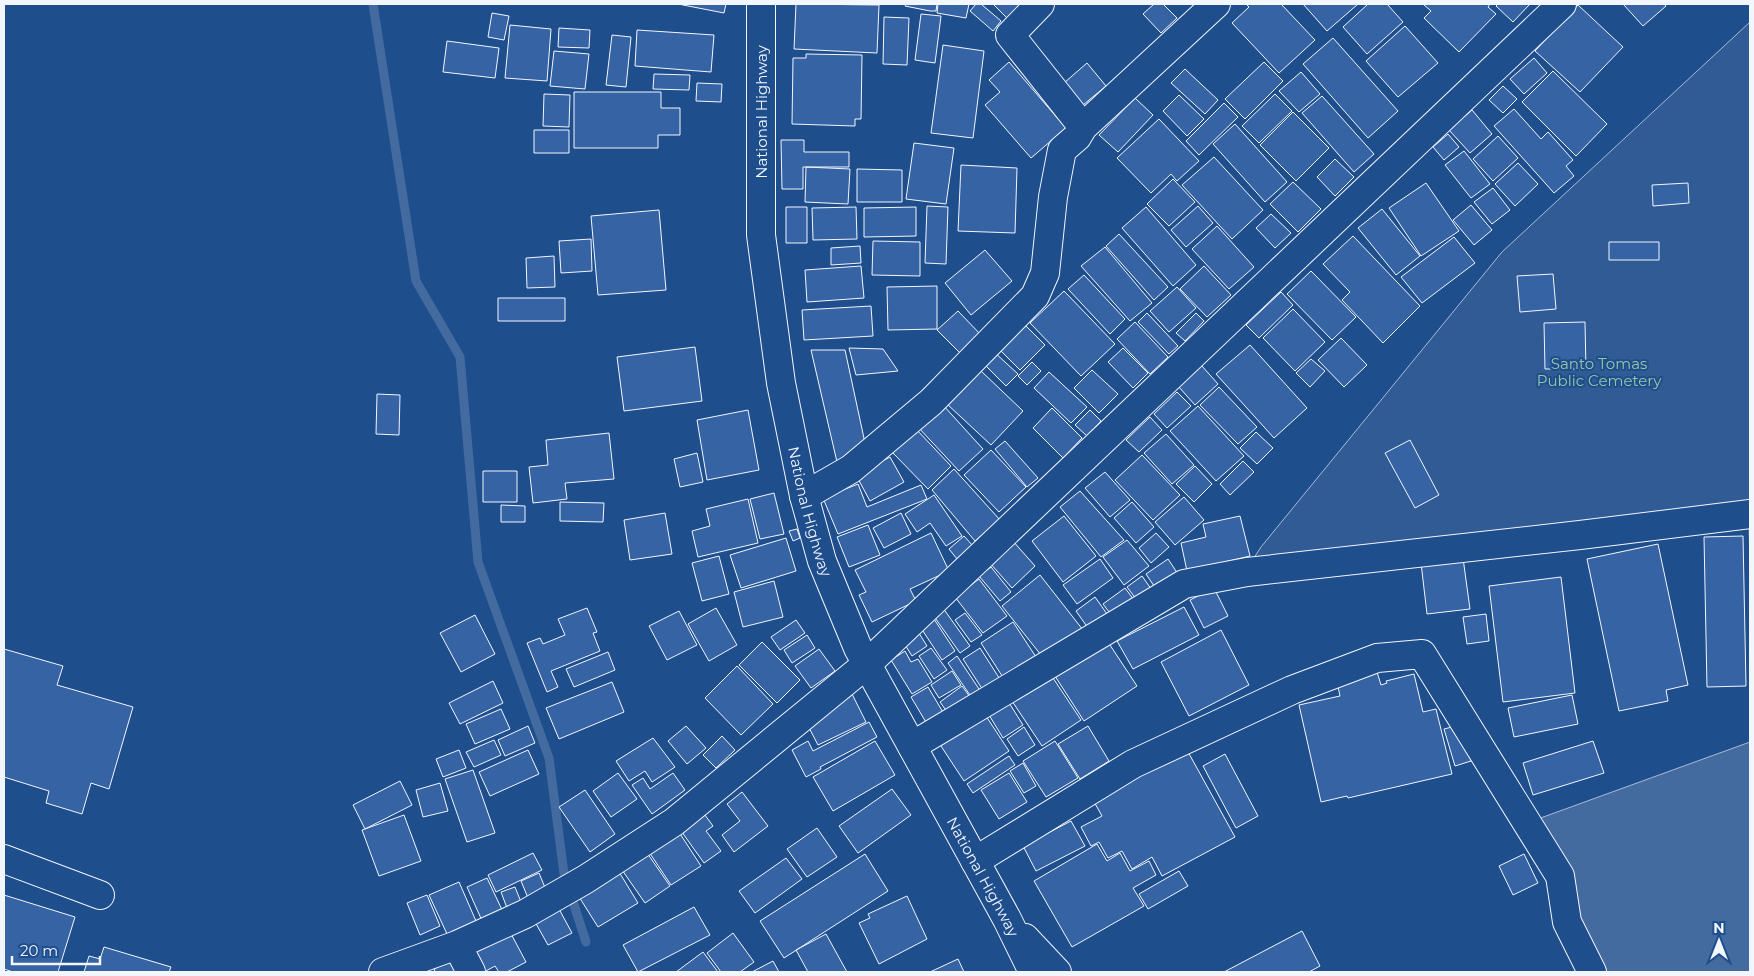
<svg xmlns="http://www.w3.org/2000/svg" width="1754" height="976" font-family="Montserrat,sans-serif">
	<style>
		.green { fill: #305b95; stroke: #a8bbd7 }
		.water { fill: #446ba0; stroke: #a8bbd7 }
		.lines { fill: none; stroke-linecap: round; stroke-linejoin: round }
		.stream { stroke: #446ba0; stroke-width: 9 }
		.building { fill: #3563a3; stroke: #f2f6ff }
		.minor-casing { stroke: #f2f6ff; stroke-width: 30 }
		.major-casing { stroke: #f2f6ff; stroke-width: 30 }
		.minor { stroke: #1f4e8c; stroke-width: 28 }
		.major { stroke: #1f4e8c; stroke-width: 28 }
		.labels { text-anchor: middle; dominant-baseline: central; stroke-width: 4; stroke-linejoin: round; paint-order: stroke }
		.street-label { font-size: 15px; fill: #f2f6ff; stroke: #1f4e8c }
		.park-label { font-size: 15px; fill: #97c8a6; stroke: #1f4e8c }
	</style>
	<rect width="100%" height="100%" fill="#1f4e8c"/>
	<path class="green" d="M1750,22V573L1749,519L1248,567L1261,547L1502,252Z"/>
	<path class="water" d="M1750,742V972H1599L1535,820Z"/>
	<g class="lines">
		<path class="stream" d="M373,4L416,281L460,357L478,562L549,758L564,874L586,942"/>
	</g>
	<path class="building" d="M678,4H726L724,13Z
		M796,4L879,5L877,53L794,49Z
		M906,4H937L936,11H930L905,6Z
		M938,4H969L966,18L937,13Z
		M976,4H981L1001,21L993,31L970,11Z
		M993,4H1023L1008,19Z
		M1154,4H1163L1177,18L1161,33L1143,14Z
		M1246,4H1281L1315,40L1279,73L1232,23L1249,7Z
		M1303,4H1358L1327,31Z
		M1368,4H1387L1403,22L1367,54L1343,27Z
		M1423,4H1490L1488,7L1496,14L1459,52L1424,18L1431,11Z
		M1498,4H1530L1513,22L1496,6Z
		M1623,4H1664L1666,6L1643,26Z
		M1578,5L1623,47L1580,92L1535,51Z
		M492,13L509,16L504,40L488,37Z
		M921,14L941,16L935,63L915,60Z
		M884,17L909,18L907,65L883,64Z
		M510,25L551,29L547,81L505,78Z
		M1405,26L1438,63L1398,97L1366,61Z
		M559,28L590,30L589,48L558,47Z
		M637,30L714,35L711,72L635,66Z
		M612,35L631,37L626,87L606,85Z
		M1333,38L1398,111L1368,138L1303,64Z
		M447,41L499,48L495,78L443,72Z
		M943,45L984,51L973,138L931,133Z
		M554,51L589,54L585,89L550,86Z
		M806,54L862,55L861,119H855V126L792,124L793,58H806Z
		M1534,58L1547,73L1524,94L1510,79Z
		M1009,62L1066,128L1031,158L985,105L1000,92L989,80Z
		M1264,62L1283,81L1245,119L1225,99Z
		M1087,63L1106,86L1083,105L1064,83Z
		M1185,69L1218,100L1205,114L1171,83Z
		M1553,71L1607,124L1576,156L1522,102Z
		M1301,72L1320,94L1299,112L1279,91Z
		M654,74L690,75L689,90L653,89Z
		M697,83L722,84L721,102L696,101Z
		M1503,86L1517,99L1503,113L1489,100Z
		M574,92H661V108H680V135H658V148H574Z
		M544,94L570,95L569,127L543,126Z
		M1275,94L1292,111L1259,143L1242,126Z
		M1179,95L1204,119L1187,136L1163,111Z
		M1322,96L1374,154L1354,172L1302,113Z
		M1135,98L1153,115L1118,152L1099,135Z
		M1224,103L1238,117L1199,155L1186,141Z
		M1514,109L1541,139L1548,132L1573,160L1566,166L1574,176L1554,193L1494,126Z
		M1472,110L1492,134L1470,153L1449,130Z
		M1293,112L1329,148L1296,181L1260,145Z
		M1159,119L1199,161L1177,181L1171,174L1151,193L1117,158Z
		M1235,124L1287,182L1265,202L1213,144Z
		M534,130H569V153H534Z
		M1448,134L1459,147L1444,160L1433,147Z
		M1498,136L1518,158L1493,181L1473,159Z
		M781,140H804V152H849V167H803V189H782Z
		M914,143L954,148L946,204L906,199Z
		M1464,151L1490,184L1471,198L1445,165Z
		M1214,157L1263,210L1232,239L1182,185Z
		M1335,159L1354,177L1335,196L1317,177Z
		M1518,163L1538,184L1515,206L1495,184Z
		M961,165L1017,168L1015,233L958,231Z
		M806,167L850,169L848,204L805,202Z
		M857,169L902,170V202H857Z
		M1173,179L1195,202L1169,226L1147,204Z
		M1293,182L1321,209L1298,232L1270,204Z
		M1426,183L1459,231L1421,256L1389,208Z
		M1688,183L1689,203L1653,206L1652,185Z
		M1493,188L1510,210L1492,224L1474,202Z
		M1471,205L1492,230L1474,245L1453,220Z
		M927,206L948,207L946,264L925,263Z
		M1198,206L1213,223L1186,247L1171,230Z
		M786,207H807V243H786Z
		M856,207L857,239L813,240L812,208Z
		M916,207V236L864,237V208Z
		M1146,207L1196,265L1173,286L1122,228Z
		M1382,209L1420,256L1396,275L1358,228Z
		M659,210L666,290L598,295L591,216Z
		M1271,214L1291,233L1275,248L1256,228Z
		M1217,226L1254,267L1229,289L1192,249Z
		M1119,234L1168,287L1154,300L1106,246Z
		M1353,236L1420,306L1383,343L1342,300L1350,292L1323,264Z
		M1454,237L1475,263L1422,303L1401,277Z
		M591,239L592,271L561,273L559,241Z
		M873,241L920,242V276L872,275Z
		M1609,242H1659V260H1609Z
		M860,246L861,263L831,265V248Z
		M1105,247L1152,303L1130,321L1081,266Z
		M985,250L1012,281L971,315L945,283Z
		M554,256L555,287L527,288L526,258Z
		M861,266L864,298L807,302L805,270Z
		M1204,266L1231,295L1207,317L1180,289Z
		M1311,271L1356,317L1332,340L1287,294Z
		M1553,274L1556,309L1520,312L1517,276Z
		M1084,275L1125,319L1110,334L1068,289Z
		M937,286V329L888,330L887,287Z
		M1177,287L1196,308L1169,332L1150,311Z
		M1064,291L1115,344L1081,376L1030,323Z
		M1281,292L1293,305L1259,338L1246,325Z
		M498,298H565V321H498Z
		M871,306L873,336L804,340L802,310Z
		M1293,309L1325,342L1295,371L1263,338Z
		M958,311L982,336L962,355L937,330Z
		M1147,313L1178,346L1169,354L1138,322Z
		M1196,313L1204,321L1185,341L1176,333Z
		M1135,322L1168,357L1150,374L1117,339Z
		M1585,322L1586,369H1545L1544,323Z
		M1023,323L1045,345L1020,370L998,348Z
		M1341,338L1367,365L1344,387L1318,360Z
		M1250,345L1307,408L1274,438L1216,374Z
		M695,347L702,401L624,411L617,357Z
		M849,348L883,349L898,371L856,375Z
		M1123,348L1148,373L1133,388L1108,362Z
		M811,350H845L865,443L837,462Z
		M993,351L1018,374L1006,386L982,362Z
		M1311,359L1325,371L1310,387L1296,373Z
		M1032,362L1041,371L1027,385L1018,376Z
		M1201,365L1218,384L1195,405L1178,386Z
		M980,370L1023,411L991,445L947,404Z
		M1092,370L1118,394L1099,413L1074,388Z
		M1049,372L1087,407L1071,423L1034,388Z
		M1219,387L1257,427L1238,444L1200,405Z
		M1177,392L1191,406L1167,428L1154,414Z
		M377,394L400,395L399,435L376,434Z
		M942,404L983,449L959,471L917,426Z
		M1198,406L1244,456L1216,481L1170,431Z
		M1052,408L1082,438L1063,458L1033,428Z
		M748,410L759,470L707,480L697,420Z
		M1090,410L1101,421L1087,436L1075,425Z
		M1150,417L1162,430L1139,452L1126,440Z
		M915,428L951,466L928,489L891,451Z
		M1256,432L1273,448L1257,464L1240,448Z
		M609,433L614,479L565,483L567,499L533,503L529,467L548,465L546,440Z
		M1166,434L1194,465L1172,484L1144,453Z
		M1410,440L1439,495L1415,508L1385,453Z
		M1005,441L1038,478L1027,487L995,449Z
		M991,450L1026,487L999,512L964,475Z
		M697,453L703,482L680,487L674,459Z
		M1142,455L1180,495L1153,520L1115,480Z
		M890,457L904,482L870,501L856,475Z
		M1243,461L1254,472L1230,495L1220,484Z
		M1195,466L1212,484L1194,502L1176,484Z
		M954,469L1000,520L975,541L932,490Z
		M483,471H517V502H483Z
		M1105,472L1130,500L1110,517L1085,488Z
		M858,484L867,507L921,485L927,499L838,534L823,498Z
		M1080,491L1124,540L1101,557L1060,507Z
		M774,493L784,534L760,539L750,499Z
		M934,495L962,536L946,546L930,523L917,532L905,514Z
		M1184,497L1204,520L1175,545L1155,522Z
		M748,499L758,543L698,557L692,531L710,526L706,509Z
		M560,502L604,503L603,522L560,521Z
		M1132,502L1154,527L1136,543L1114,518Z
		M501,505L525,506V522H501Z
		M665,513L672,554L630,560L624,520Z
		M901,513L911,534L884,548L873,528Z
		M1064,516L1096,556L1063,582L1032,541Z
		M1240,516L1250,556L1187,571L1181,543L1206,537L1203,524Z
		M868,525L880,555L849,567L837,537Z
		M797,529L800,538L793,541L789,531Z
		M931,533L949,571L910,589L916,601L872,622L859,595L866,592L855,570Z
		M1156,533L1169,547L1151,563L1139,548Z
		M964,536L973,546L957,559L949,549Z
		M1743,536L1746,686L1707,687L1704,537Z
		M786,538L796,571L741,588L730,555Z
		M1012,540L1035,566L1012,588L989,562Z
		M1127,540L1149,566L1124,585L1103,557Z
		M1658,544L1688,685L1666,690L1668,701L1619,711L1587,559Z
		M719,556L729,594L702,601L692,563Z
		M1463,558L1470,609L1427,614L1421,563Z
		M1100,559L1113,578L1077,604L1063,585Z
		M1168,559L1180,577L1158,592L1146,574Z
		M991,567L1011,592L1000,601L979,576Z
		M1040,575L1083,630L1045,660L1002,606Z
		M1142,576L1154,593L1139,603L1127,587Z
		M1561,577L1575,693L1503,702L1489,586Z
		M979,579L1007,616L983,633L955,597Z
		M774,581L783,617L743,627L734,592Z
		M1125,588L1137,604L1115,620L1103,604Z
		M1214,588L1228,616L1204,628L1190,600Z
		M1095,597L1112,621L1093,635L1076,611Z
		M1184,607L1199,635L1133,669L1117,641Z
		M587,608L597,632L593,633L600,651L551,671L558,687L547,692L527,643L540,638L543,644L565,635L558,619Z
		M716,608L737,645L709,661L688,624Z
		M943,608L970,646L960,653L933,615Z
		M679,611L697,645L667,660L649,626Z
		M965,613L982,635L971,642L955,620Z
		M1486,614L1489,641L1467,644L1463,617Z
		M475,615L495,654L461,672L440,633Z
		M932,616L955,651L942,660L919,625Z
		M796,620L805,633L780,650L771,637Z
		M1013,622L1036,657L1004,679L981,643Z
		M917,630L927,646L912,656L902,640Z
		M1221,630L1249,685L1189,716L1161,662Z
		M807,635L815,648L792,663L784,650Z
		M1106,639L1137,686L1084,721L1053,673Z
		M762,642L800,680L777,703L739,665Z
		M931,648L947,670L934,679L919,656Z
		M980,648L1003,684L986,695L963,659Z
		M4,649L63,666L57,685L133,707L109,789L91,783L82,814L46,803L49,791L4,777Z
		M819,649L835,671L811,688L795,666Z
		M905,651L911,662L918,659L932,682L912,694L891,660Z
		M608,652L615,670L574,687L566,669Z
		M957,656L983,695L974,701L948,663Z
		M737,666L773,704L741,735L705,698Z
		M952,671L961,685L939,698L931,685Z
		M1049,672L1081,720L1042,746L1010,698Z
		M1377,672L1381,685L1387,683L1386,681L1414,674L1423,712L1436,709L1452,774L1348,798L1347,796L1321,802L1299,705L1340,696L1337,682Z
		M493,681L503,703L460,724L449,703Z
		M612,682L624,712L559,739L546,708Z
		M962,686L973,701L950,716L940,702Z
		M928,687L947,719L930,729L911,697Z
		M852,694L866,722L818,745L804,718Z
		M1572,695L1578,724L1514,737L1508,708Z
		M1006,698L1023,725L1003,738L986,710Z
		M501,709L510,729L475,744L466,724Z
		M982,710L1009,751L964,781L937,740Z
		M869,722L877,737L820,767L821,769L806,777L792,750L808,741L813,751Z
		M1460,725L1471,761L1455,766L1444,729Z
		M528,726L535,743L505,756L498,740Z
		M686,726L706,748L687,764L668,741Z
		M1088,726L1109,761L1080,779L1058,744Z
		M1024,727L1035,745L1018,756L1007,739Z
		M722,736L735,750L716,768L703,755Z
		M653,738L675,767L652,782L645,771L629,781L616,761Z
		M494,740L501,755L474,767L466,752Z
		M875,741L895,775L833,811L813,777Z
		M1055,741L1078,778L1046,797L1023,761Z
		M1593,741L1604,773L1533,795L1523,763Z
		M459,750L466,768L443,777L436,759Z
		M528,750L539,774L490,796L479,772Z
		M1187,750L1235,837L1162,876L1152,857L1132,869L1122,851L1108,858L1099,842L1091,846L1081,827L1102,816L1093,800Z
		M1225,754L1258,816L1236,828L1203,766Z
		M1009,756L1015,765L973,793L967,784Z
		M1023,763L1036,786L1024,793L1010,771Z
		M473,770L495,833L467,842L445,779Z
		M618,773L637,799L611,817L593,791Z
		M673,773L685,790L652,814L632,785L643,778L650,789Z
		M1009,773L1027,802L999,819L981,790Z
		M400,781L412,805L365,829L353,805Z
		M440,783L448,811L423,817L416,790Z
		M892,789L911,815L858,853L839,826Z
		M585,790L615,834L590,852L559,807Z
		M742,792L768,826L734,852L722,835L740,821L727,804Z
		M702,811L713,826L706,831L721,851L704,863L679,828Z
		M404,815L421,861L379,876L362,830Z
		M1071,821L1085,846L1036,871L1023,846Z
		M675,826L701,866L671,885L645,846Z
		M817,828L837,857L807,877L787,849Z
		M1097,844L1107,861L1120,853L1130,871L1149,861L1156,875L1133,888L1144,906L1072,947L1034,881Z
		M645,850L670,886L645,903L620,867Z
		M533,853L542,870L496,892L488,875Z
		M865,854L888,891L784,958L760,921Z
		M1524,854L1538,883L1513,895L1499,866Z
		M786,858L802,879L755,913L739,891Z
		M616,867L638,903L598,927L576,892Z
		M1179,871L1188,886L1148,909L1139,894Z
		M539,873L546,890L528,898L521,881Z
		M487,878L504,914L483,923L467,887Z
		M459,882L476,921L447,934L429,895Z
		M515,887L521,902L507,908L501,892Z
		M4,895L75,917L58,972H13L4,969Z
		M427,895L440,926L420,935L407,903Z
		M907,896L927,939L879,964L859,923L870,918L868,914Z
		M694,907L710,935L638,972L623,945Z
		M559,909L572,933L548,945L535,922Z
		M509,930L526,962L507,972H499L495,966L484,972L471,950Z
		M1302,931L1320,966L1309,972H1224Z
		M733,933L754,962L740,972H721L707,953Z
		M826,934L847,972H808L796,950Z
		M104,947L171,967L169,972H84L89,956L100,959Z
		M703,952L718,972H676Z
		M456,958L464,972H435L434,969Z
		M958,959L964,972H930Z
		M773,961L779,972H752Z"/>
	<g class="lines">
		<defs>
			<path id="minor" d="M1040,4L1010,35L1083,127
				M804,496L851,469L931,402L1035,296L1045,273L1053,197L1062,150L1077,137L1083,127L1216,4
				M912,746L1184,584L1247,572L1580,535L1750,514
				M4,859L100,895
				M975,861L1133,764L1292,690L1377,658L1422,654L1560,876L1567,922L1592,972
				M457,945L471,972
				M383,972L457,945L525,914L586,879L674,822L867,664L1562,4"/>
			<g id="major">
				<path id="s1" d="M761,4V235L781,383L804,496L822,561L858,648L1007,919L1033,972"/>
				<path d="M1025,938L1057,972"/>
			</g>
		</defs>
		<use href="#minor" class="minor-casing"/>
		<use href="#major" class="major-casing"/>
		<use href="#minor" class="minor"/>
		<use href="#major" class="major"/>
	</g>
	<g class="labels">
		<g class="street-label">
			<text transform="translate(761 112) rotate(-90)">National Highway</text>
			<text stroke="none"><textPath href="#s1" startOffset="512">National Highway</textPath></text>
			<text stroke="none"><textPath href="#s1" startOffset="918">National Highway</textPath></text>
		</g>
		<g class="park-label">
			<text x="1599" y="363">Santo Tomas<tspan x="1599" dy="17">Public Cemetery</tspan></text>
		</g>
	</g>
	<rect width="1754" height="976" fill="none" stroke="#f2f6ff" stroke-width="10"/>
	<g transform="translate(1719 941)" stroke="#1f4e8c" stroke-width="4" paint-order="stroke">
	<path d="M0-4L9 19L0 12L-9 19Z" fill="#f2f6ff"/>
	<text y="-8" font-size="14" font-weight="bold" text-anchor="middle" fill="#f2f6ff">N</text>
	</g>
	<path d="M12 956v8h88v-8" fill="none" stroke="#f2f6ff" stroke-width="2.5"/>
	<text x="20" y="956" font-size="15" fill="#f2f6ff" stroke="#1f4e8c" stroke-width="4" paint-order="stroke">20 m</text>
</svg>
